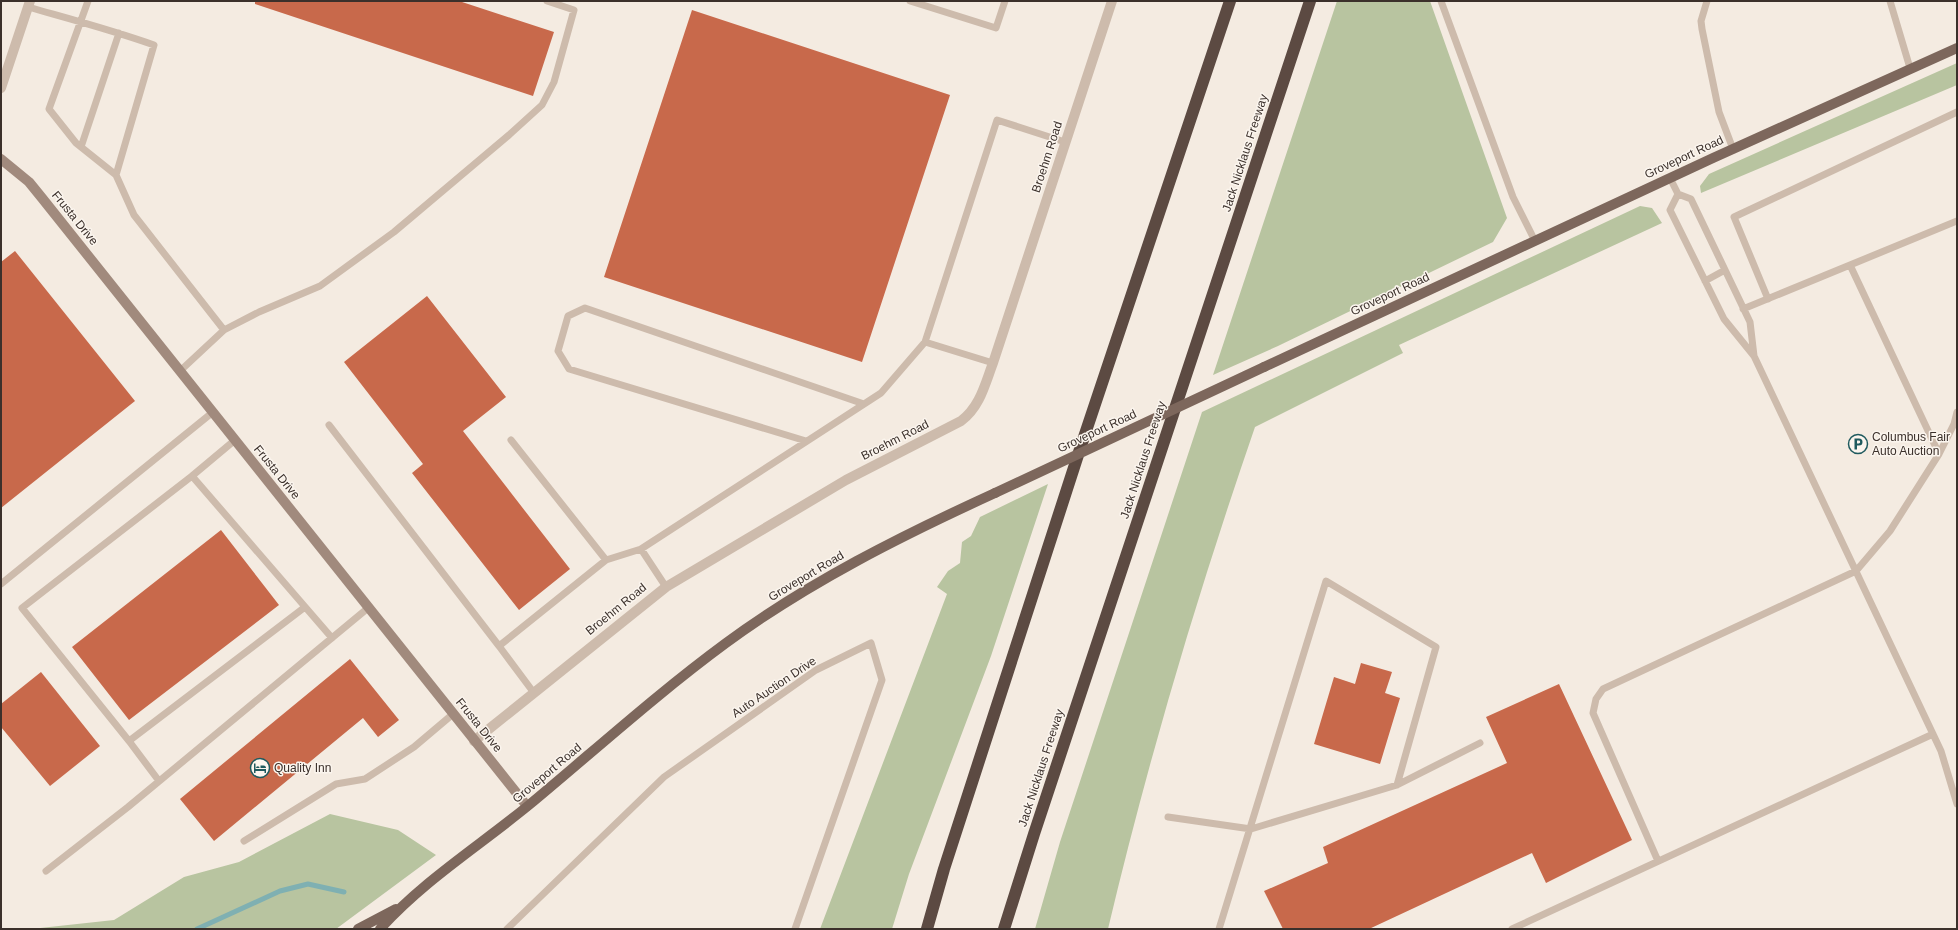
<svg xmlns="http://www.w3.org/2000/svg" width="1958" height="930" font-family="Helvetica,sans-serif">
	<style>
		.green { fill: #b8c4a0 }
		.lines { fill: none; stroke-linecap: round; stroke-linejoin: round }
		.stream { stroke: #7fb0b2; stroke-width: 5 }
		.building { fill: #c8694b }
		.lane { stroke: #cdbbac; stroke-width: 7 }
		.street { stroke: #cdbbac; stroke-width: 10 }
		.secondary { stroke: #a18a7d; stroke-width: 10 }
		.primary { stroke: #7d675c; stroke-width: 10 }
		.highway { stroke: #5c4a42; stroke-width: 12 }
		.primary-bridge { stroke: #7d675c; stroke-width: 10 }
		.labels { text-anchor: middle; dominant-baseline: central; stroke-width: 3; stroke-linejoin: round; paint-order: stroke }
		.street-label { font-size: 12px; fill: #3b302b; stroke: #fbf5ee }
		.poi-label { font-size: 12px; fill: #3b302b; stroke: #fbf5ee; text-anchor: start }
	</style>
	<rect width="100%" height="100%" fill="#f4ebe1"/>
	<path class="green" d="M1337,1H1430L1507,218L1493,242L1278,346L1213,375Z
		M1957,63V85L1701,193L1700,186L1709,174Z
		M1640,206L1652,208L1662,223L1399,345L1403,353L1255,427C1198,592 1148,760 1108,929H1035L1060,842L1202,412Z
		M1048,484L991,656L909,874L892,929H820L947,594L937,587L948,571L960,563L962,542L971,536L980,517Z
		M330,814L398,830L436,855L336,929H31L114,920L184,877L239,862Z"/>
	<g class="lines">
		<path class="stream" d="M197,929L280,891L308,884L344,892"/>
	</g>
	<path class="building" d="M255,1H459L554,32L533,96L255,4Z
		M692,10L950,95L862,362L604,277Z
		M15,251L135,401L1,508V262Z
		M427,296L506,397L463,431L570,569L519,610L412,473L423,464L344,362Z
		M221,530L279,605L129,720L72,647Z
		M350,659L399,720L378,737L363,718L214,841L180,799Z
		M1361,663L1392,672L1385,693L1400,698L1380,764L1314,744L1334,677L1355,684Z
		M41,672L100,746L50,786L1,727V704Z
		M1559,684L1632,840L1546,883L1532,853L1369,929H1283L1264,891L1328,863L1323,847L1507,763L1486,717Z"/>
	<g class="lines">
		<path class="lane" d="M910,1L996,28L1005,1
			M1441,1L1513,197L1535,241
			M1707,1L1701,21L1702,29L1719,112L1733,149
			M1890,1L1910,68
			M28,7C70,19 112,30 154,45L116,175L76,143L49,109L88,1
			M81,147L119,33
			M116,175L134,215L224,330
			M1670,178L1678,194L1691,199L1750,322L1754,356L1724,319L1670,210L1678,194
			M1850,265L1939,454
			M1705,281L1725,270
			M1768,299L1734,217L1957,112
			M1743,309L1957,221
			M925,342L993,363
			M1754,356L1941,751L1957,804
			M180,371L224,330L259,312L320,286L394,232L509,135L542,105L554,82L574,10L547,1
			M329,425L499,646L606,560L641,549L881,393L925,342L997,120L1065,142
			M235,440L192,476L332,638
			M511,440L606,560
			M806,441L569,369L558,351L568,316L585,308L864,404
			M641,549L666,587
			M1,584L213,412
			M499,646L534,693
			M129,741L22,608L192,476
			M159,781L129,741L305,607
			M1168,817L1251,829L1397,785L1480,743
			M244,841L336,784L365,779L414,747L453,714
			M1658,861L1593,713L1596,699L1603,689L1856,571L1890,531L1939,454L1954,424L1957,412
			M46,871L128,807L368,608
			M507,929L664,777L816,670L871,643L882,680L795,929
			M1219,929L1326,581L1436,647L1397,785
			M1512,929L1933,734"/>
		<path class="street" d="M1,88L30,1
			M474,741L666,587L846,480L961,421C980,407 985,384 993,363L1112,1"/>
		<path class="secondary" d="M1,159L29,182L42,198L527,806"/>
		<path class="primary" d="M1264,367L1713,158L1957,48
			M358,929L396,909
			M380,929C423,881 479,846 529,805C594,751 658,693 726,643C809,582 901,536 995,493"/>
		<path class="highway" d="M927,929L944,869L1079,452L1230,1
			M1004,929L1034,834L1310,1"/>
		<path class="primary-bridge" d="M995,493L1264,367"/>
	</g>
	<defs>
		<symbol id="parking-ring" viewBox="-11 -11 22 22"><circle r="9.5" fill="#fbf5ee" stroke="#1f5a5e" stroke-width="1.5"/><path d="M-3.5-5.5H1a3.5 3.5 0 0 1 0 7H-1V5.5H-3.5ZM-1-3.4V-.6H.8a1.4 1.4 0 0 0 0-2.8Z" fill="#1f5a5e"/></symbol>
		<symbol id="hotel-ring" viewBox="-11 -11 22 22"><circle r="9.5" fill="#fbf5ee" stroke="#1f5a5e" stroke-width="1.5"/><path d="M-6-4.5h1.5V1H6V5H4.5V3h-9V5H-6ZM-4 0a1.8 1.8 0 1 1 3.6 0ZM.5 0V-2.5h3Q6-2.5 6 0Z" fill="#1f5a5e"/></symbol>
	</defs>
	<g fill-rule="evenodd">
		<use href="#parking-ring" x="1847" y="433" width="22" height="22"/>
		<use href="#hotel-ring" x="249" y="757" width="22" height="22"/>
	</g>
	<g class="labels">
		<g class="street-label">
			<text transform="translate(1245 153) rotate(-72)">Jack Nicklaus Freeway</text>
			<text transform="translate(1047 157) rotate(-72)">Broehm Road</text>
			<text transform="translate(1684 157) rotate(-25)">Groveport Road</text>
			<text transform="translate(75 218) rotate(51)">Frusta Drive</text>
			<text transform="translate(1390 294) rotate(-25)">Groveport Road</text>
			<text transform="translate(1097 431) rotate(-25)">Groveport Road</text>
			<text transform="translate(895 440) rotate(-27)">Broehm Road</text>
			<text transform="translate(1143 460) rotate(-72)">Jack Nicklaus Freeway</text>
			<text transform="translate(277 472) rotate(51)">Frusta Drive</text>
			<text transform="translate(806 576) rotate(-31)">Groveport Road</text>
			<text transform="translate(616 609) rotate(-39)">Broehm Road</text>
			<text transform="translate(774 687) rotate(-34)">Auto Auction Drive</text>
			<text transform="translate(479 725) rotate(51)">Frusta Drive</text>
			<text transform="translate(1041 768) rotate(-72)">Jack Nicklaus Freeway</text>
			<text transform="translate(547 773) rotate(-40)">Groveport Road</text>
		</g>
		<g class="poi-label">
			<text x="1872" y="437">Columbus Fair<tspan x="1872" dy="14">Auto Auction</tspan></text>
			<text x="274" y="768">Quality Inn</text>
		</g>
	</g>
	<rect width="1958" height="930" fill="none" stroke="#3b302b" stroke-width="4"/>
</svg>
